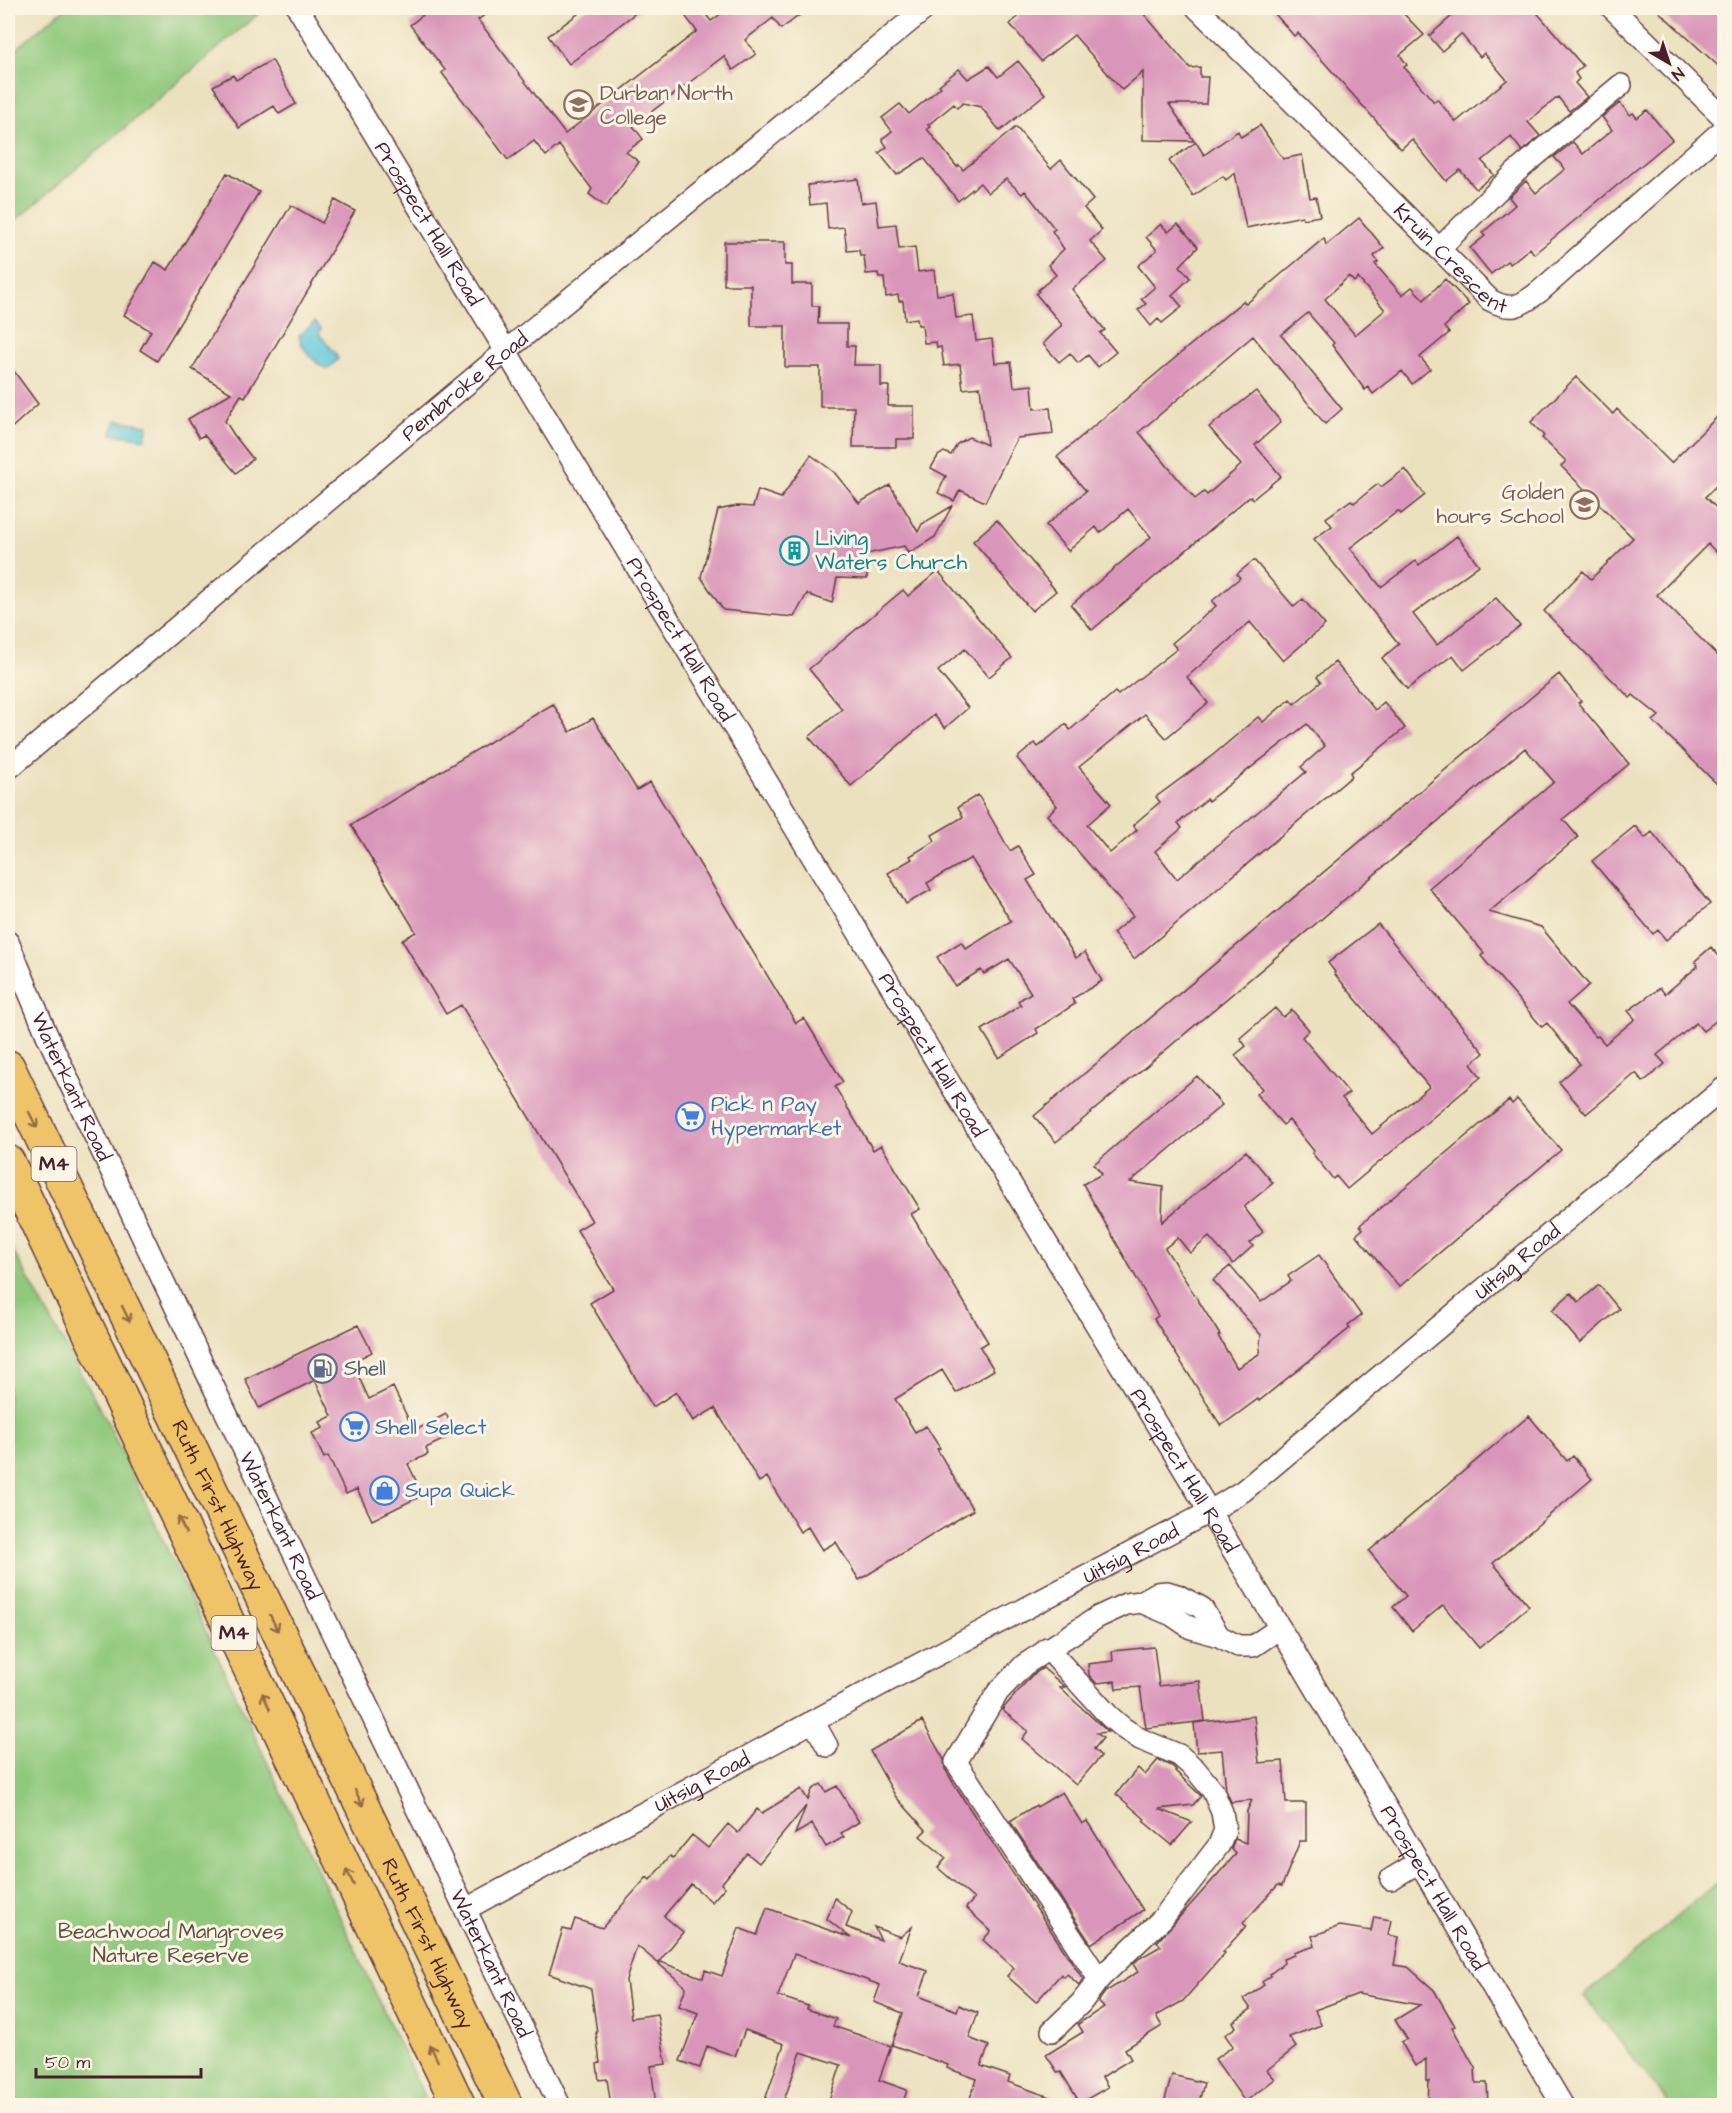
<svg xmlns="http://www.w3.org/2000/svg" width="1732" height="2113" font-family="'Architects Daughter',sans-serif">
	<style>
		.green { fill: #90c97d; stroke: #6d7454; stroke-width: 1.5 }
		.water { fill: #60c8db; stroke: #557483; stroke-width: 1.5 }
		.building { fill: #da96ba; fill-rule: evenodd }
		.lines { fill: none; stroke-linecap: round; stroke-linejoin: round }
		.street-casing { stroke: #623c41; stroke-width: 24 }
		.highway-casing { stroke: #623c41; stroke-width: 36 }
		.street { stroke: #fff; stroke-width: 21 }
		.highway { stroke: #efc469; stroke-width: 33 }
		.oneway { stroke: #946947 }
		.labels { text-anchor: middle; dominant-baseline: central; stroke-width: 6; stroke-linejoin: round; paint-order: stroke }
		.shield { fill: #fcf5e5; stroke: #7f5f63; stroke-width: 1.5 }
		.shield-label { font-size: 20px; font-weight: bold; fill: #4a1f2b }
		.education-label { font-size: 21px; fill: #785e54; stroke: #fcf5e5; text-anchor: start }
		.street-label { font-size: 21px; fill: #4a1f2b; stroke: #fcf5e5 }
		.culture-label { font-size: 21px; fill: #0d838f; stroke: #fcf5e5; text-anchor: start }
		.shop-label { font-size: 21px; fill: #366cbe; stroke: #fcf5e5; text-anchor: start }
		.service-label { font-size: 21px; fill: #4e5e75; stroke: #fcf5e5; text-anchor: start }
		.park-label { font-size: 21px; fill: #5f5244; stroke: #fcf5e5 }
	</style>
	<rect width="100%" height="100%" fill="#fcf5e5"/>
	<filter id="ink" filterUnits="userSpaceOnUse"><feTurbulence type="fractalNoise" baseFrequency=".0167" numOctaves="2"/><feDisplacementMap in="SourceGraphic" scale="12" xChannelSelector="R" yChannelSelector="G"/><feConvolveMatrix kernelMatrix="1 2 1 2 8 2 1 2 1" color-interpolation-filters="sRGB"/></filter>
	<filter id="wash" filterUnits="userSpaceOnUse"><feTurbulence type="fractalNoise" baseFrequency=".008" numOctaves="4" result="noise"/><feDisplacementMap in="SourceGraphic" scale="24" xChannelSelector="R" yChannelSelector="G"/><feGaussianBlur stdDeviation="1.35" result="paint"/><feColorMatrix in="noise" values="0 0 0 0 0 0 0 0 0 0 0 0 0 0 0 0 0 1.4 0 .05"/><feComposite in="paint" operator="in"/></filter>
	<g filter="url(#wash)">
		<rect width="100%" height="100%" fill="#ece1bf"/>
		<path class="green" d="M65,8H265L8,227V56Z
			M8,1242L106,1419L428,2105H8Z
			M1716,1883L1724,1894V2105H1670L1584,1996Z"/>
		<path class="water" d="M315,322L321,329L319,334L336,354L338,359L328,369C317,366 300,347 299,336Z
			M116,420L148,425L145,439L112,434Z"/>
		<g id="blocks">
			<path class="building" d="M432,8H494L478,20L565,134L697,31L679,8H701L711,21L729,8H809L781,29L773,18L745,40L756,54L733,70L724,56L633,126L643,139L626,152L639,162L606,207L589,194L592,189L559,145L546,156L534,141L508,160L442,73L445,70L410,25Z
				M586,8H642L569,64L548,36Z
				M1010,8H1139L1190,68L1200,67V77H1208L1206,104H1169L1194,141L1143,140V72L1122,90L1074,35L1041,61L1010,24L1018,17Z
				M1270,8H1398L1424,35L1400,55L1407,65L1404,67L1434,102L1437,99L1456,122L1507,80L1484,53L1480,57L1461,34L1442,51L1429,36L1461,8H1533L1583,66L1575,73L1579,79L1575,83L1587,97L1569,111L1558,97L1531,119L1528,122L1540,136L1522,151L1511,137L1482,161L1494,175L1476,189L1460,170L1446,181L1412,139L1401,149L1298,33L1294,36Z
				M1655,8H1714L1725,18V72Z
				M272,60L296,104L279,114L274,106L239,128L213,86L233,75L236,80Z
				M1018,61L1045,94L1000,131L981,107L963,103L957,108L954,104L928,125L930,127L927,129L957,167L959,165L963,170L1016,127L1051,169L1061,160L1093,200L1084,208L1102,230L1090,241L1107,261L1072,289L1105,330L1100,333L1116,352L1098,367L1088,355L1078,363L1070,353L1059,362L1043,344L1062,325L1036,294L1039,291L1038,290L1056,275L1048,265L1064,249L1052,231L1055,229L1025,191L1022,194L1006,179L988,193L980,183L958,201L924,158L897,175L879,153L887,147L882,139L892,131L882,118L900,104L909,114L941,87L939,85L959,69L968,79L989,66L998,77Z
				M1620,103L1630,115L1633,113L1637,118L1647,110L1672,140L1534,254L1530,248L1510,264L1507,261L1491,274L1470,248L1485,236L1482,233L1515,205L1509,197L1526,181L1536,193L1565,169L1554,157L1573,142L1583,154L1612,130L1602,117Z
				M1260,125L1283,159L1302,155L1310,198L1316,197L1320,216L1303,219L1302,216L1246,228L1235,173L1226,180L1223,176L1193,196L1169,161L1196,142L1204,155L1238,131L1241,137Z
				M227,173L259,192L157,361L140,350L151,331L124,315L155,262L168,270Z
				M858,179L861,203L876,201L879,226L896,224L899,249L915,247L918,272L934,270L937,295L953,293L956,318L973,316L976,341L992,339L995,363L1011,362L1014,387L1032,385L1034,409L1050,408L1053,434L1017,438L985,502L960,490L954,501L938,493L946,476L931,468L938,456L944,452L951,455L957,444L969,437L987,445L980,387L963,389L960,364L944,366L941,347L937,348L936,342L924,343L922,325H918L917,318L905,320L903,301H899L898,295L886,297L884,278H879L878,273L866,274L864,256H860L859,250L847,251L844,227L828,229L826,203L810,205L808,185Z
				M335,200L355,211L245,397L241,395L225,421L234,435L253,459L236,473L204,435L199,438L188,419L231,393L192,369L291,205L322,223Z
				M1359,218L1384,248L1374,256L1378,262L1375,264L1402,295L1412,287L1424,300L1445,279L1469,304L1444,327L1449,333L1420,357L1430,369L1412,384L1402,371L1373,394L1368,387L1365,390L1332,345L1334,343L1308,313L1281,335L1342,409L1325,424L1253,336L1139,432L1195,499L1204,492L1207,495L1241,465L1209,427L1256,391L1281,422L1255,445L1281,476L1253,499L1250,496L1092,630L1071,605L1151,537L1128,509L1100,533L1096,527L1068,551L1046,525L1086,491L1057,457L1243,301L1246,304L1324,238L1326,245ZM1349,276L1354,282L1358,278L1385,310L1355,335L1325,299Z
				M1161,224L1168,232L1178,224L1198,247L1180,266L1190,278L1172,295L1182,307L1162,323L1158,319L1151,326L1138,310L1146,304L1141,299L1155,287L1138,266L1157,250L1146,237Z
				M724,242H785V265H792V284H812V306H819L818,324H847V346H855L854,365H881V386H889L888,406H914V439H896V447H853L854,407H820V367H785V326H751V285H724Z
				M8,363L38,404L8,431Z
				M1576,377L1613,414L1617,409L1671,463L1725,409V477L1705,497L1725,516V561L1708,544L1657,595L1725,663V792L1653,721L1659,716L1633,695L1630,698L1544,611L1583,571L1591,579L1633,538L1561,466L1566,461L1542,438L1544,436L1531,422Z
				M811,455L834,472L859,503L890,485L918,532L922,524L952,506L935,537L906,555L908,552L904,546L866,554L867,579L837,578L832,603L807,594L794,617L723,610L701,577L718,510L737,506L753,507L758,490L781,498Z
				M1405,469L1425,495L1401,514L1398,511L1350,548L1381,587L1416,561L1419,565L1457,536L1479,565L1413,614L1437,645L1496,598L1520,626L1464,670L1453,655L1407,689L1382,658L1399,644L1314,539L1332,526L1326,518L1351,500L1354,503L1378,484L1381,487Z
				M997,520L1056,591L1032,611L973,541Z
				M1254,560L1294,607L1303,599L1325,625L1283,661L1250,622L1187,677L1208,703L1166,738L1145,714L1079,767L1111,804L1087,825L1110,853L1137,830L1133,825L1160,802L1156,797L1213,755L1258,717L1263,722L1290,699L1294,704L1321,682L1317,677L1335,662L1375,710L1384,702L1405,728L1350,773L1352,776L1134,959L1113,933L1133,916L1047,815L1057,806L1017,758L1035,743L1038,747L1066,724L1070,730L1115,692L1118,695L1177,649L1172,643L1216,606L1212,601L1240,578L1237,574ZM1307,724L1325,746L1301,767L1306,772L1177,879L1155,851L1182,828L1178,823L1207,799L1208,801Z
				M938,571L1012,658L989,677L965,649L938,671L968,708L945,728L934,715L851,786L809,737L842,709L809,669L903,590L908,596Z
				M1559,674L1581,701L1578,703L1629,764L1563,819L1578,837L1489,912L1541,927L1589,985L1567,1004L1596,1037L1598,1036L1605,1044L1635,1019L1628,1011L1660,988L1665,994L1698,966L1695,961L1711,947L1725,963V1014L1703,1031L1696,1023L1657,1055L1665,1064L1643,1082L1636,1073L1586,1114L1559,1082L1580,1064L1547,1023L1542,1027L1481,956L1484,953L1429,888L1554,782L1525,748L1056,1142L1034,1116Z
				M553,704L570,732L593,718L637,790L650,782L796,1023L804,1018L843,1082L835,1087L873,1150L881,1145L920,1209L911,1214L988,1342L980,1347L994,1370L956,1393L942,1370L895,1399L915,1432L926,1426L940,1448L937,1449L973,1510L859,1580L836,1542L822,1550L808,1527L800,1532L767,1477L759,1482L715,1408L693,1421L676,1392L653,1407L590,1303L613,1289L577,1230L592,1221L461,1005L446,1014L402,940L416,932L351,825Z
				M978,795L1010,851L1018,846L1036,875L1027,880L1076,958L1085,952L1102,981L1072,999L1075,1004L1036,1029L1038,1033L999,1058L982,1030L1021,1005L1018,1001L1031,993L1009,959L984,974L981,970L955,986L937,957L961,942L966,949L1011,921L971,858L927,883L931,890L906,904L888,873L912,859L910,856L935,841L932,835L963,817L958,807Z
				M1635,826L1645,838L1652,832L1710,904L1666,940L1658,930L1653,934L1592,861Z
				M1378,924L1484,1053L1471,1064L1481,1077L1347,1189L1336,1176L1333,1179L1312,1153L1314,1151L1289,1120L1283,1125L1256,1094L1262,1089L1235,1055L1246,1046L1240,1038L1275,1008L1283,1017L1292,1010L1309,1030L1302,1037L1349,1093L1342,1098L1372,1134L1429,1087L1334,973L1335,972L1328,963Z
				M1197,1076L1222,1105L1130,1182L1163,1187L1162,1222L1246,1151L1273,1183L1244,1207L1263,1232L1250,1243L1253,1246L1233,1264L1209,1237L1190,1253L1178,1238L1165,1248L1220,1335L1218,1336L1237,1368L1259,1354L1261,1335L1213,1280L1230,1266L1261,1302L1291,1281L1288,1276L1319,1255L1361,1315L1348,1325L1350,1328L1259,1401L1258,1399L1221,1426L1154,1319L1158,1316L1083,1184L1102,1174L1094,1164Z
				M1517,1099L1561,1150L1399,1287L1356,1235L1363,1229L1360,1225L1509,1100L1512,1104Z
				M1599,1285L1619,1309L1580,1343L1552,1310L1571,1293L1579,1302Z
				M358,1325L372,1352L352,1362L369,1399L393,1387L414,1431L446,1414L455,1434L426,1448L428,1454L408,1464L423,1495L372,1520L357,1489L346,1494L328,1456L324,1458L312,1433L323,1428L320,1422L332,1416L315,1380L259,1408L245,1379Z
				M1529,1416L1567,1461L1573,1456L1592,1479L1493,1563L1529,1606L1479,1648L1443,1605L1412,1631L1393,1607L1406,1596L1369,1551Z
				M1154,1647L1159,1686L1200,1681L1205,1721L1146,1728L1140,1687L1116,1689L1115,1681L1096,1683L1089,1675L1088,1664L1113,1661L1112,1651Z
				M1043,1668L1065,1687H1059L1108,1732L1097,1733L1103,1738L1094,1749L1101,1756L1076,1785L1022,1739L1028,1731L1002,1710L1032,1675Z
				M1254,1716L1259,1763L1283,1761L1286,1803H1306V1841H1300L1282,1886L1278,1885L1243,1923L1246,1926L1223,1952L1225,1953L1183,2001L1156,2016L1162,2026L1125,2049L1131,2059L1102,2077L1108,2087L1080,2103L1061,2072L1058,2073L1046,2055L1083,2032L1078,2024L1104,2007L1098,2002L1105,1992L1138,1972L1133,1964L1140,1958L1161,1946L1157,1942L1236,1854L1231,1848L1235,1839L1246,1843L1247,1811L1252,1800L1231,1802L1226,1790L1222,1750L1197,1752L1194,1723Z
				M922,1721L944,1760L945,1769L958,1791L1083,1979L1079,1985L1067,1974L1064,1977L1061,1974L1036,2002L1007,1976L1014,1968L983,1940L991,1931L966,1908L974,1899L938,1868L946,1858L920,1836L926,1830L896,1797L870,1751Z
				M1158,1760L1172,1766L1176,1770L1175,1771L1201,1796L1193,1805L1159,1809L1192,1822L1172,1845L1143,1821L1145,1819L1116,1794L1138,1768L1145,1775Z
				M821,1784L826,1792L837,1786L859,1822L841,1833L844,1837L826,1847L812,1824L795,1834L806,1806L759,1863L747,1853L721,1884L725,1887L712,1902L691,1884L664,1916L683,1932L658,1963L637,1946L626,1980L631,2018L657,2014L666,2064L651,2066L656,2106H611L607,2079L599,2080L597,2064L600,2063L596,2033H597L591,1989L549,1974L563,1929L571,1931L575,1919L602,1928L647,1877L650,1880L670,1856L673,1858L692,1835L708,1848L728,1824L738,1833L757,1809L762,1813L801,1789L808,1800L812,1790Z
				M1062,1792L1082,1824L1087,1821L1143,1910L1091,1944L1010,1821L1036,1805L1037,1807Z
				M835,1898L852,1912L846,1927L881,1940L874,1927L900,1937L912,1927L899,1961L928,1971L919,1996L957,2011L959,2005L978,2013L969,2038L989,2046L981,2066L1010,2076L1008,2082L1066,2103V2106H967L977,2079L947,2068L948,2065L892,2045L903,2013L874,2002L880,1985L794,1954L778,1996L808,2006L807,2009L836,2019L833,2026L891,2046L879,2080L907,2090L902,2106H827L841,2065L801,2052L782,2106H763L784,2044L745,2030L735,2056L707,2046L700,2068L680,2061L698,2013L679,2006L686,1987L659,1964L661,1962L703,1978L705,1970L722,1976L739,1928L757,1935L767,1908L851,1938L827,1919Z
				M1374,1917L1391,1920L1388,1935L1399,1937L1394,1965L1408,1967L1434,1990L1455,2026L1452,2027L1475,2068L1476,2083H1487L1488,2106H1428L1429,2081H1426V2059L1415,2066L1401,2042L1407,2039L1395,2020L1420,2005L1358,1994L1315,2010L1321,2025L1289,2037L1296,2047L1267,2070L1275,2079L1245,2102L1215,2059L1233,2046L1225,2035L1236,2027L1233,2022L1251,2009L1244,1999L1264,1985L1262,1982L1271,1976L1270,1974L1284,1963L1283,1959L1294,1955L1293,1953L1315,1946L1312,1936L1340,1926L1371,1931Z
				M1172,2075L1204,2083L1198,2106H1163Z"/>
		</g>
	</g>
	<g filter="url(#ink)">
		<use href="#blocks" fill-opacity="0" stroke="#623c41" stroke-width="1.5"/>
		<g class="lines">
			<defs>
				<g id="street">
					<path id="s1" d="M298,8L1280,1628L1563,2106"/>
					<path id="s2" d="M1197,8L1307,116L1490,300C1512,312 1520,306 1539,292L1724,129"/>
					<path d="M1612,8L1724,118"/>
					<path d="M1439,249L1516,172L1621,85"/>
					<path id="s3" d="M8,769L507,350L926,8"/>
					<path id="s4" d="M8,942L47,1035L204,1367L560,2106"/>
					<path d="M1219,1636L1202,1608L1177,1595L1167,1592L1157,1593L1141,1602L1172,1615L1191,1628L1219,1636L1238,1646H1253L1280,1628"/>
					<path d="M1047,1648L1109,1716L1123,1728L1140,1739L1179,1755L1195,1769L1213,1791L1222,1812L1225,1830L1219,1845L1162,1919L1099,1979L1081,2003L1052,2031"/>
					<path d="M813,1721L827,1746"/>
					<path d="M1391,1879L1419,1862"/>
					<path id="s5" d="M466,1909L895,1677L1209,1512L1243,1491L1724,1088"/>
					<path d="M1099,1979L956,1762L998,1692L1024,1665L1098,1617L1126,1604L1141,1602"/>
				</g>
				<g id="highway">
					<path id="s6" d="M8,1067L506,2106"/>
					<path d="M8,1162L459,2106"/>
				</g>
			</defs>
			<use href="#street" class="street-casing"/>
			<use href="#highway" class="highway-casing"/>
			<use href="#street" class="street"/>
			<use href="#highway" class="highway"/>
		</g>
		<defs><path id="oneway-shaft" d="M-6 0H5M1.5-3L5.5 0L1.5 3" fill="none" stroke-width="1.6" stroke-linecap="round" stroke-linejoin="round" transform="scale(1.5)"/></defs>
		<g class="oneway">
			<use href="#oneway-shaft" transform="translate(33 1120) rotate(64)"/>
			<use href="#oneway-shaft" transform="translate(126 1314) rotate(64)"/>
			<use href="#oneway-shaft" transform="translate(182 1525) rotate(-115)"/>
			<use href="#oneway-shaft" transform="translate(274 1623) rotate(64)"/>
			<use href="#oneway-shaft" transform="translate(266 1701) rotate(-115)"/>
			<use href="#oneway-shaft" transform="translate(359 1798) rotate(64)"/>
			<use href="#oneway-shaft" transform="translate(350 1877) rotate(-115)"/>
			<use href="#oneway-shaft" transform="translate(434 2053) rotate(-115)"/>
		</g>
	</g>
	<defs>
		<symbol id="school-ring" viewBox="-11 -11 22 22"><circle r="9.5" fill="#fcf5e5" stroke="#8d6e63" stroke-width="1.5"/><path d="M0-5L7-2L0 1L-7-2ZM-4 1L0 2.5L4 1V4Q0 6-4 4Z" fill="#8d6e63"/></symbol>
		<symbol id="building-ring" viewBox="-11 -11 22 22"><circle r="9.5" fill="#fcf5e5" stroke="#0f9aa8" stroke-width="1.5"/><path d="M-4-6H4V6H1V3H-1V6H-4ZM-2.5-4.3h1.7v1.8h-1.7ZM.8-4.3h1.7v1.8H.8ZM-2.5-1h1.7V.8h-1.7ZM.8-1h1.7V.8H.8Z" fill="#0f9aa8"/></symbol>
		<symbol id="supermarket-ring" viewBox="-11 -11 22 22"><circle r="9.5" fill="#fcf5e5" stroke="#3f7fe0" stroke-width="1.5"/><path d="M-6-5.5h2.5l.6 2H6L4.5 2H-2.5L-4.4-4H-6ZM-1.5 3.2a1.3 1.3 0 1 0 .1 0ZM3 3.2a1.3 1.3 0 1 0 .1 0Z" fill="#3f7fe0"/></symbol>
		<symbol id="fuel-ring" viewBox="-11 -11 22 22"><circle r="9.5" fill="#fcf5e5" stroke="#5c6f8a" stroke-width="1.5"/><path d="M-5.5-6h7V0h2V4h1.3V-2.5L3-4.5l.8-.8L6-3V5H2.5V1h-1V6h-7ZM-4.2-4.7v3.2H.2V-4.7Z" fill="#5c6f8a"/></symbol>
		<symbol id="shop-ring" viewBox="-11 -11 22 22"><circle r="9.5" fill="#fcf5e5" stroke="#3f7fe0" stroke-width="1.5"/><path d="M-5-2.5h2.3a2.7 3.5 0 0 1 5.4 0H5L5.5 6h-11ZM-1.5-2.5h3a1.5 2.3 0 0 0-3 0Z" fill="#3f7fe0"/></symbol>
	</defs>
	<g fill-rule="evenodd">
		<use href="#school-ring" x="562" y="88" width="33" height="33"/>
		<use href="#school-ring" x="1568" y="488" width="33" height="33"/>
		<use href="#building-ring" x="778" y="534" width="33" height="33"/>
		<use href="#supermarket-ring" x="674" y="1100" width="33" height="33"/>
		<use href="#fuel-ring" x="306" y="1352" width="33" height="33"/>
		<use href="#supermarket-ring" x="338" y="1410" width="33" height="33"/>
		<use href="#shop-ring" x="368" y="1474" width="33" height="33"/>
	</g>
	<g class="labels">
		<g class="shield">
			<rect x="31.5" y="1147" width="45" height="34" rx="4.5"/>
			<rect x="211.5" y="1616" width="45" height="34" rx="4.5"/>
		</g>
		<g class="shield-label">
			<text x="54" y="1164">M4</text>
			<text x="234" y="1633">M4</text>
		</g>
		<g class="education-label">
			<text x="600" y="93">Durban North<tspan x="600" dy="24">College</tspan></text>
			<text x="1564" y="492" text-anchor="end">Golden<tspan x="1564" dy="24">hours School</tspan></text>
		</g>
		<g class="street-label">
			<text stroke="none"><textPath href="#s1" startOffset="252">Prospect Hall Road</textPath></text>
			<text stroke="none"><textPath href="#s2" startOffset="357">Kruin Crescent</textPath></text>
			<text stroke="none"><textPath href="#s3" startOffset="596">Pembroke Road</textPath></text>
			<text stroke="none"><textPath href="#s1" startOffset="738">Prospect Hall Road</textPath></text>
			<text stroke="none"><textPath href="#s1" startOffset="1224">Prospect Hall Road</textPath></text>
			<text stroke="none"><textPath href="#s4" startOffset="158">Waterkant Road</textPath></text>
			<text stroke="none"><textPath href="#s5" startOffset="1240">Uitsig Road</textPath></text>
			<text stroke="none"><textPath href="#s1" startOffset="1710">Prospect Hall Road</textPath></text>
			<text stroke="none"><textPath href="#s6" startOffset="486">Ruth First Highway</textPath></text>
			<text stroke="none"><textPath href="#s4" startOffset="644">Waterkant Road</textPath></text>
			<text stroke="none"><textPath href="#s5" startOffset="754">Uitsig Road</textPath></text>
			<text stroke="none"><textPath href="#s5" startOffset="268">Uitsig Road</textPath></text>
			<text stroke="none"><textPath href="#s1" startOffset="2196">Prospect Hall Road</textPath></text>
			<text stroke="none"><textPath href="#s6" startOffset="972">Ruth First Highway</textPath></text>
			<text stroke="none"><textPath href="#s4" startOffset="1130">Waterkant Road</textPath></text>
		</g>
		<g class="culture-label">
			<text x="815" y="538">Living<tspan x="815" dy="24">Waters Church</tspan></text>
		</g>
		<g class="shop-label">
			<text x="711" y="1104">Pick n Pay<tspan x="711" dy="24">Hypermarket</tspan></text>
			<text x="375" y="1427">Shell Select</text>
			<text x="405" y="1490">Supa Quick</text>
		</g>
		<g class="service-label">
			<text x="344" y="1368">Shell</text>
		</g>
		<g class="park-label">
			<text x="171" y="1931">Beachwood Mangroves<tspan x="171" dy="24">Nature Reserve</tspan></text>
		</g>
	</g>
	<rect width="1732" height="2113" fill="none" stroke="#fcf5e5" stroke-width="30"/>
	<g transform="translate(1669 63) rotate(141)" stroke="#fcf5e5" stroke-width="4.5" paint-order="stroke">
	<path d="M0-4.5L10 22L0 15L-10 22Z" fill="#4a1f2b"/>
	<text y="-9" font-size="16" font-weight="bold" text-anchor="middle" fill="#4a1f2b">N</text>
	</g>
	<path d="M36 2068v9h165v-9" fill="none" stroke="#4a1f2b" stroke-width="3"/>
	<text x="45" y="2068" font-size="18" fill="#4a1f2b" stroke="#fcf5e5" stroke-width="4.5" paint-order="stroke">50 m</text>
</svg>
